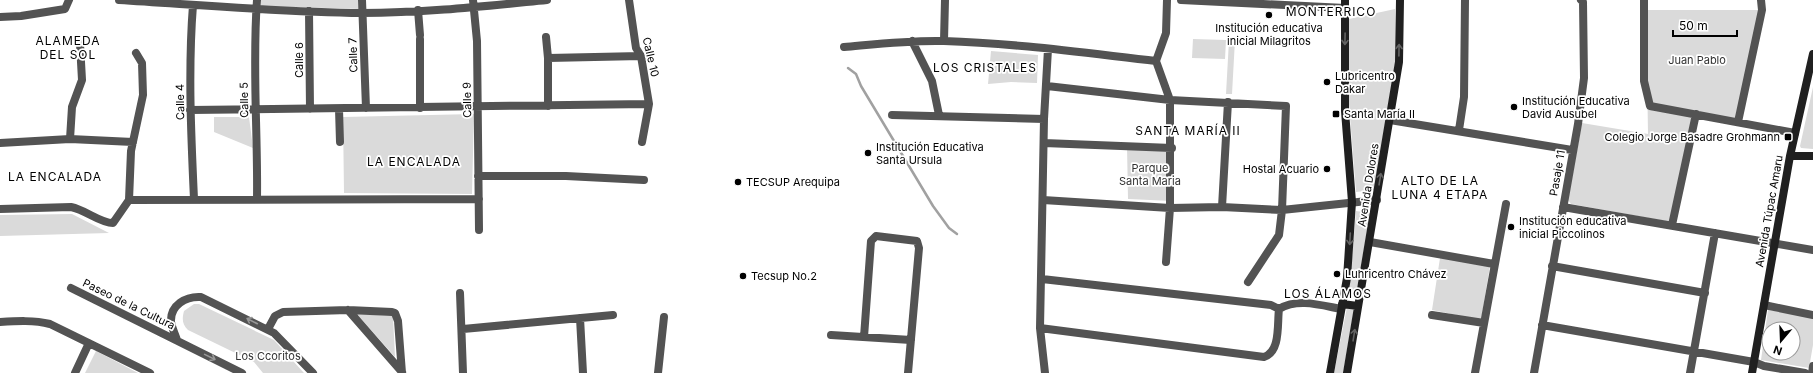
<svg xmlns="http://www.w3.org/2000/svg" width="1813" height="373" font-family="Inter,sans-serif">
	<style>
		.green { fill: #dadada; fill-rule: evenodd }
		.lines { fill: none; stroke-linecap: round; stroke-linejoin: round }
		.stream { stroke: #a1a1a1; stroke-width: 2.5 }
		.street { stroke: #535353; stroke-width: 8 }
		.secondary { stroke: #202020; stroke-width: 8 }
		.oneway { stroke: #636363 }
		.oneway2 { stroke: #989898 }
		.poi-dot { fill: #000; stroke: #fff; stroke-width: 1.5 }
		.labels { text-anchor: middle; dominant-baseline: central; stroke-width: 3.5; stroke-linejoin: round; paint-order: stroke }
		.poi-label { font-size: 11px; fill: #000; stroke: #fff; text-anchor: start }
		.street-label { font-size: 11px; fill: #000; stroke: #fff }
		.park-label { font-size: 11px; fill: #313131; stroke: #fff }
		.neighbourhood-label { font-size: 12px; letter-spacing: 1px; fill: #000; stroke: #fff }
	</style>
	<rect width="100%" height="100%" fill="#fff"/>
	<path class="green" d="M261,0H358L359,9L261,6Z
		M1395,9L1396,58L1374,190L1356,192L1349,104V19Z
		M1646,10H1760L1736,122L1694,114L1671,222L1571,204L1568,200L1582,123L1648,134Z
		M1193,39L1226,40L1225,59L1192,58Z
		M1229,40H1235L1232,94H1226Z
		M991,51L1038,55L1037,83L1011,82L988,84Z
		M1813,87V149L1801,148L1800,146Z
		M474,114L472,194L344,193L343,117Z
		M214,117H249L253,148L214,132Z
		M1127,146L1172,149V201L1128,199Z
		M1356,211L1370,213L1356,295L1349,294Z
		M72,214L109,233L0,236V215Z
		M1440,258L1490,266L1481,320L1432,310Z
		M194,304H199L274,340L304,373H263L254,362L188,330C182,324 182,319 184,311Z
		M1347,307L1354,308L1343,373H1334Z
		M1768,310L1813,317V345L1809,368L1761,360ZM1769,329H1793V353H1769Z
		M357,314L393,316L395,357Z
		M96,351L138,373H85Z"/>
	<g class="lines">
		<path class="stream" d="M848,68L856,74L861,86L933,206L949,228L957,234"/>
		<path class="street" d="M119,0C200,5 281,12 362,13C424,13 486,6 547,0
			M362,0L366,108
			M473,0L477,41L479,230
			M629,0L636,48L641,56L649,104L642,142
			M1181,0L1345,8
			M1644,0V81L1650,106L1795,133
			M193,5C188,69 191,134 194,199
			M418,10L420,35
			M309,11L310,109
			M0,17L21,16L65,9L69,0
			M546,37L548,58
			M420,39V108
			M912,41L932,81L939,115
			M944,41L945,0
			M844,47C877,44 910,40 944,41C1014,43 1085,53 1156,61
			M1047,86L1170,100L1286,106L1282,210L1279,235L1248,282
			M548,106V58L641,56
			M339,109L340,142
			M190,110L649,104
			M892,115L1044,119
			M1390,120L1572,150
			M1738,122L1762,10L1761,0
			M1459,130L1464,97L1465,0
			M70,139L72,107L82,80L80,44
			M0,143L70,139L133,142
			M1044,143L1172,148
			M478,176H566L644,180
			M257,199C258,133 252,67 257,0
			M129,200L479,199
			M1043,200L1170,208L1222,207L1282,210L1377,200
			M1222,207L1228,102
			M1563,207L1813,250
			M0,209L71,207C86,210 100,223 113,223L129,200L131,151L143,95L142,63L136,53
			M1672,225L1696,114
			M1370,242L1494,264
			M1166,262L1170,208V100L1156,61L1166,33L1167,0
			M1552,266L1705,293
			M71,288L242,373
			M460,293L463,373
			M1764,305L1813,315
			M1279,309C1298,298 1320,305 1341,309
			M348,310L402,372
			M1432,315L1484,323
			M580,318L583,373
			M0,322C17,321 34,320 50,324L150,373
			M1542,325L1754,362L1764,366L1805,373
			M1040,328L1264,357C1281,351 1277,324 1279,309L1271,305L1042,279
			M268,329L275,316L283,312L348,310L392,312L395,313L398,321L402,373
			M463,329L613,315
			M831,335L911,340
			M864,337L871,241L876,236L917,241L919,248L908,373
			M177,340C175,334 172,328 171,322C170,305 186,296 201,297L274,333L313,373
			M75,373L89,343
			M658,373L664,317
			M1045,373L1040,328L1044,119L1048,49
			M1475,373L1506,204
			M1534,373L1578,124L1584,78L1583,2L1581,0
			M1690,373L1715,233
			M1812,373L1813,366"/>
		<path class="secondary" d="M1790,156H1813
			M1342,304L1358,306
			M1330,373L1347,278L1352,202L1345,111V0
			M1347,373L1399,62L1400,0
			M1752,373L1790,156L1813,54"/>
	</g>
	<defs><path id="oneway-shaft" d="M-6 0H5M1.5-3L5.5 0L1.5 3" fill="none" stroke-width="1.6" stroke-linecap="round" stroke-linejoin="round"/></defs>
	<g class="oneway">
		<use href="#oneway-shaft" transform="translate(1345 39) rotate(91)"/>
		<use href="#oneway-shaft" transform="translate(1399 50) rotate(-89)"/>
		<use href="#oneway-shaft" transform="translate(1380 179) rotate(-81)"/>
		<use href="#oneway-shaft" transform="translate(1350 239) rotate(93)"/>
		<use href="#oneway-shaft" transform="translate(1354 335) rotate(-81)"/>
	</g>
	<g class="oneway2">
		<use href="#oneway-shaft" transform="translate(252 321) rotate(-153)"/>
		<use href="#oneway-shaft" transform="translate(210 357) rotate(26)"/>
	</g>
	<g class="poi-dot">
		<circle cx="1269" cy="15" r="4"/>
		<circle cx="1327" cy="82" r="4"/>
		<circle cx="1514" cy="107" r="4"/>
		<rect x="1332" y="110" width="8" height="8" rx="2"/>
		<rect x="1784" y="133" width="8" height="8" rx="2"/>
		<circle cx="868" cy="153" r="4"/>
		<circle cx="1327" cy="169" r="4"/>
		<circle cx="738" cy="182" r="4"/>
		<circle cx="1511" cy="227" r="4"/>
		<circle cx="1337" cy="274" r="4"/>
		<circle cx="743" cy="276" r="4"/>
	</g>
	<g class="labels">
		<g class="poi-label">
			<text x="1269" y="28" text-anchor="middle">Institución educativa<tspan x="1269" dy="13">inicial Milagritos</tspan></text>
			<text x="1335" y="76">Lubricentro<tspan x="1335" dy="13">Dakar</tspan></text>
			<text x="1522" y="101">Institución Educativa<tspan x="1522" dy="13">David Ausubel</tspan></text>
			<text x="1344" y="114">Santa María II</text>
			<text x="1780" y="137" text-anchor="end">Colegio Jorge Basadre Grohmann</text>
			<text x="876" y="147">Institución Educativa<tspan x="876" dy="13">Santa Ursula</tspan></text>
			<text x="1319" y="169" text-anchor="end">Hostal Acuario</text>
			<text x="746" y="182">TECSUP Arequipa</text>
			<text x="1519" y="221">Institución educativa<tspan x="1519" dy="13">inicial Piccolinos</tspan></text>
			<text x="1345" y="274">Luhricentro Chávez</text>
			<text x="751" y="276">Tecsup No.2</text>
		</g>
		<g class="street-label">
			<text transform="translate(353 55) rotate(-92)">Calle 7</text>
			<text transform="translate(651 57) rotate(77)">Calle 10</text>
			<text transform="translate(299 60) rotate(-90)">Calle 6</text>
			<text transform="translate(244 100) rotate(-91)">Calle 5</text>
			<text transform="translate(467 100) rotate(-91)">Calle 9</text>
			<text transform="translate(180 102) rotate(-91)">Calle 4</text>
			<text transform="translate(1557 173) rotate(-80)">Pasaje 11</text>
			<text transform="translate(1368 185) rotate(-81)">Avenida Dolores</text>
			<text transform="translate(1769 211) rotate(-80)">Avenida Túpac Amaru</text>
			<text transform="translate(129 304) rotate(26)">Paseo de la Cultura</text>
		</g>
		<g class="park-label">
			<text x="1697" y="60">Juan Pablo</text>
			<text x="1150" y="168">Parque<tspan x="1150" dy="13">Santa Maria</tspan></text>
			<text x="268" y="356">Los Ccoritos</text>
		</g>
		<g class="neighbourhood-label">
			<text x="1331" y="11">MONTERRICO</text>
			<text x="68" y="40">ALAMEDA<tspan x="68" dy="14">DEL SOL</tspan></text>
			<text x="985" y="67">LOS CRISTALES</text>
			<text x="1188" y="130">SANTA MARÍA II</text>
			<text x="414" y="161">LA ENCALADA</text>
			<text x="55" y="176">LA ENCALADA</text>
			<text x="1440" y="180">ALTO DE LA<tspan x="1440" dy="14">LUNA 4 ETAPA</tspan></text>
			<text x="1328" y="293">LOS ÁLAMOS</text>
		</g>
	</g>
	<g transform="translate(1781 341) rotate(199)"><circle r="19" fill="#ffffff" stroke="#999999"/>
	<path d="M0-3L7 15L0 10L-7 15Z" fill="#000000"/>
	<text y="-6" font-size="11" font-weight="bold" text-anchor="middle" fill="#000000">N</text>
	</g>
	<path d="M1673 30v6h64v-6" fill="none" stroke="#000000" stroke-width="2"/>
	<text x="1679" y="30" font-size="12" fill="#000000" stroke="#ffffff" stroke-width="3" paint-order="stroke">50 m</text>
</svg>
